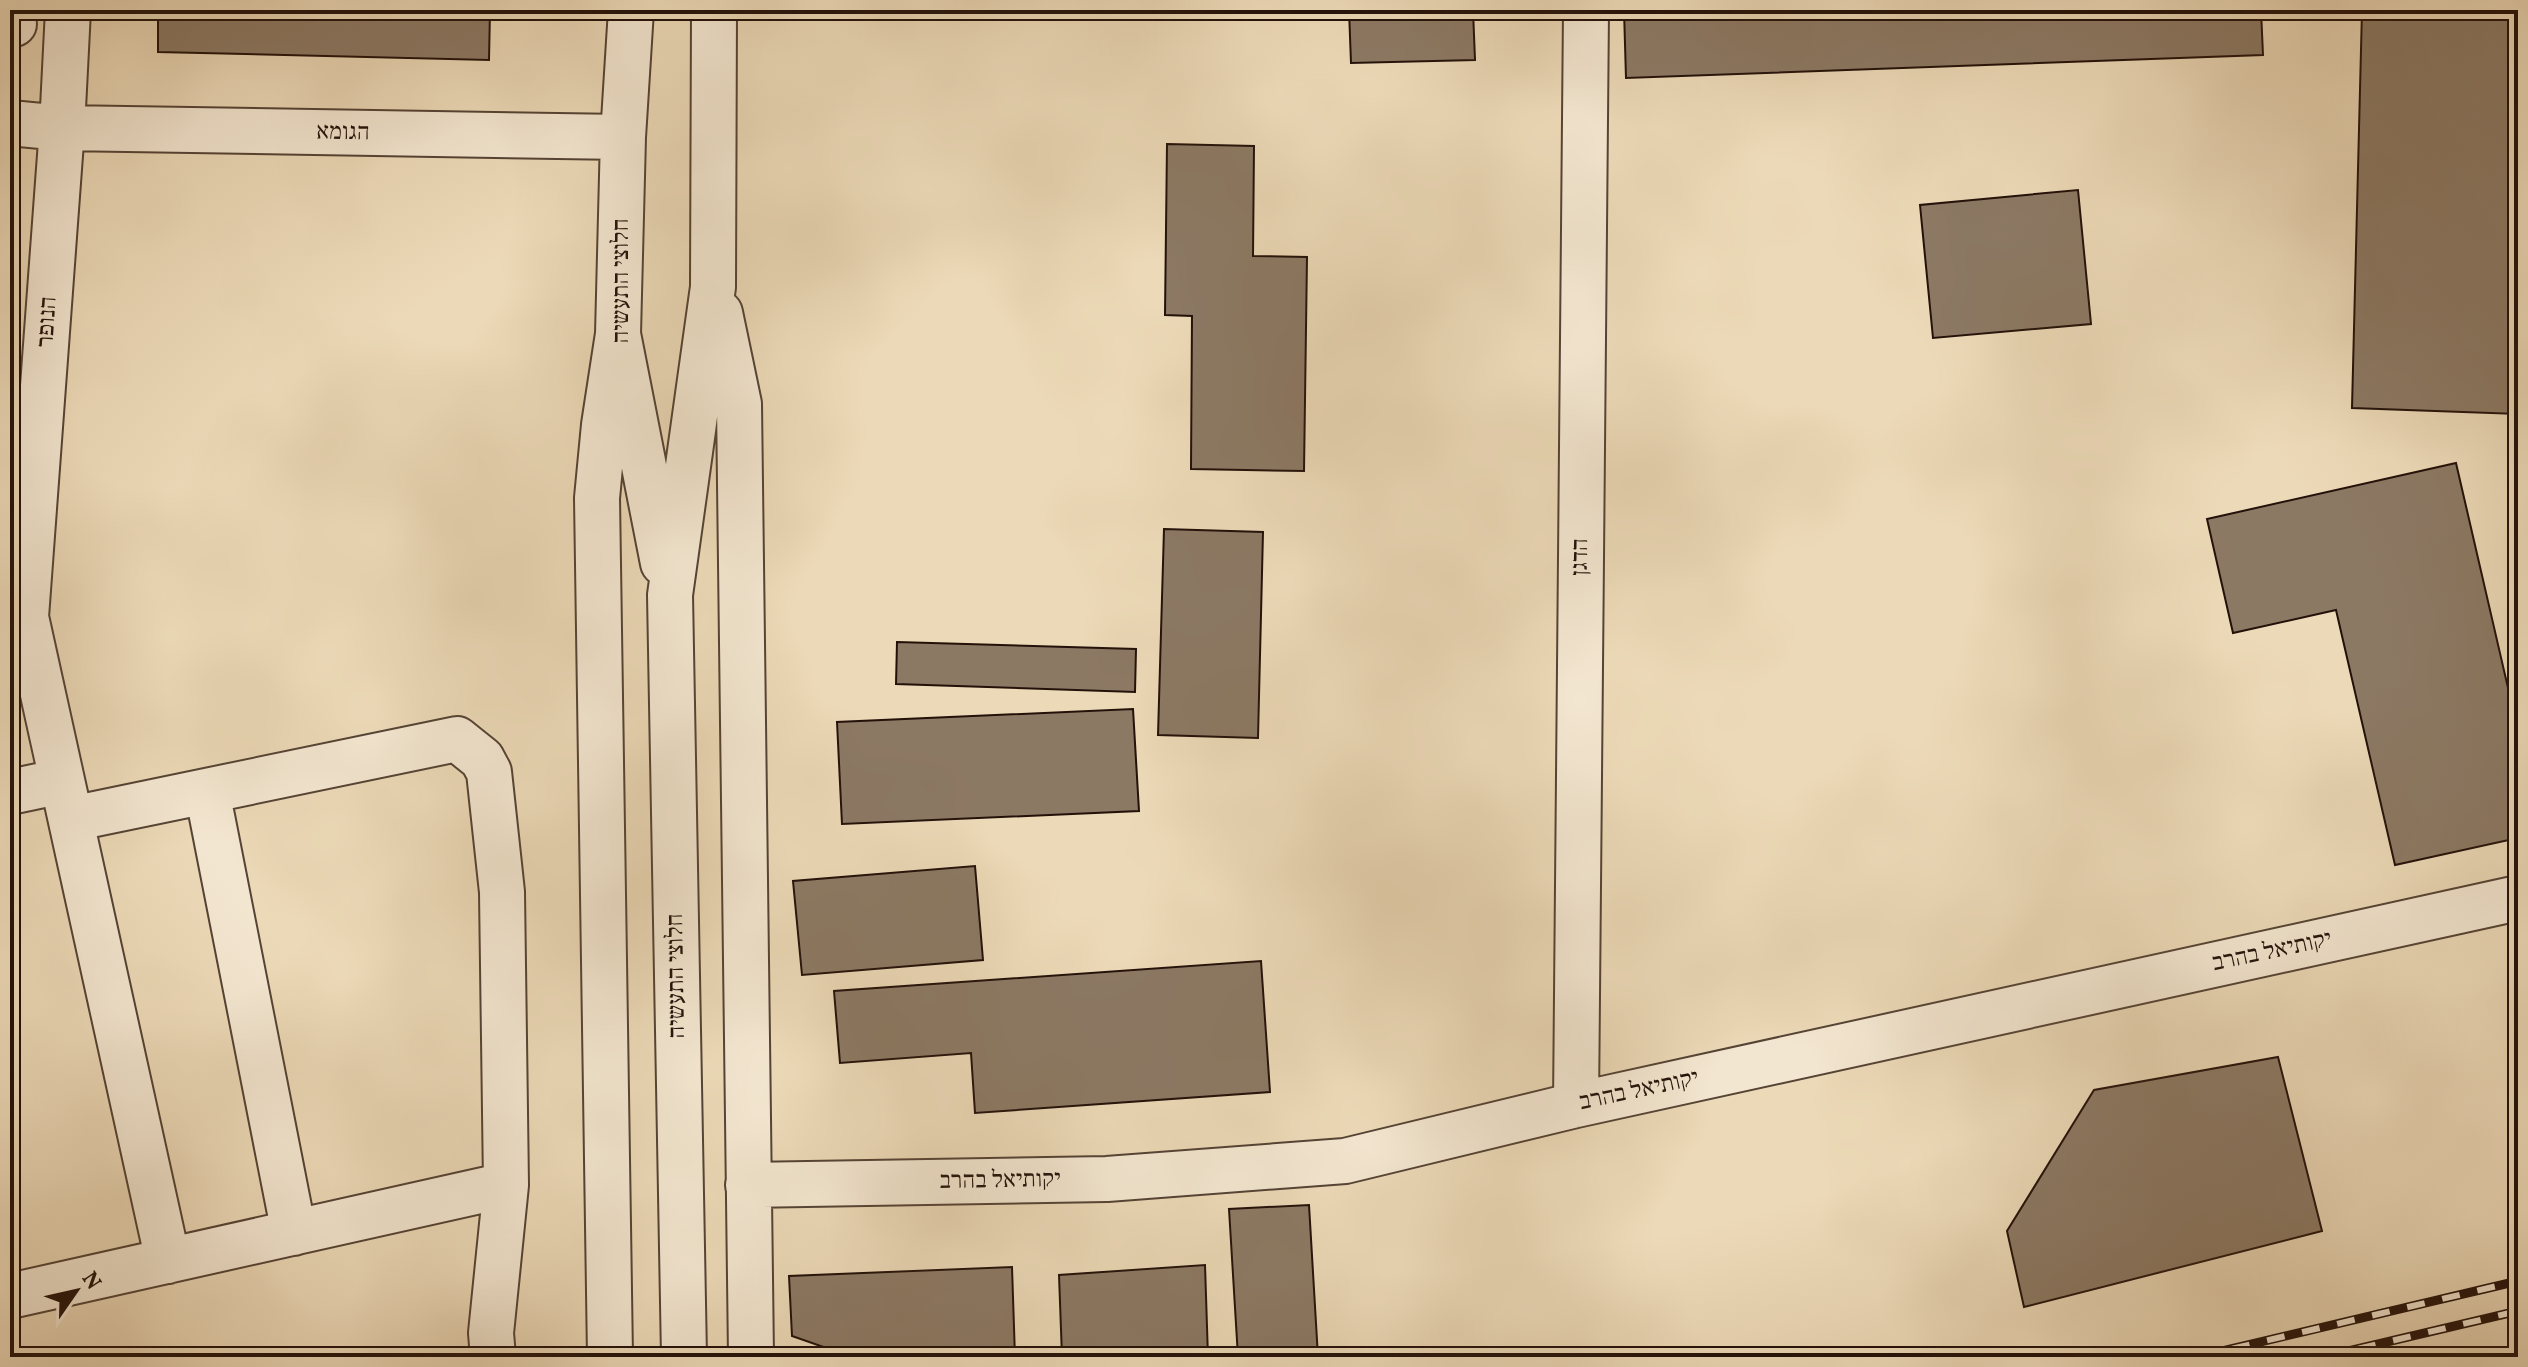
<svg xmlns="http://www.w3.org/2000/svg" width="2528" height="1367" font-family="Vollkorn,'Frank Ruhl Libre',serif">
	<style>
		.building { fill: #8c7964; stroke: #23110a; stroke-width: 2 }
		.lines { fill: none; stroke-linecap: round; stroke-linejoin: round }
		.minor-casing { stroke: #554335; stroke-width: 48 }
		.minor { stroke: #f3e6d0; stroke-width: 44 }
		.rail-casing { stroke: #23110a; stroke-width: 9 }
		.rail { stroke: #f3e6d0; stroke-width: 6; stroke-dasharray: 18; stroke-linecap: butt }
		.labels { text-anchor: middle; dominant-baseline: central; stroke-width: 8; stroke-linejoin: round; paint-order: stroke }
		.street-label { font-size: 24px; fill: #23110a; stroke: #f3e6d0 }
	</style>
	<rect width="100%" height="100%" fill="#ecd9b7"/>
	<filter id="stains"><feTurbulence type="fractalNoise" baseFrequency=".0025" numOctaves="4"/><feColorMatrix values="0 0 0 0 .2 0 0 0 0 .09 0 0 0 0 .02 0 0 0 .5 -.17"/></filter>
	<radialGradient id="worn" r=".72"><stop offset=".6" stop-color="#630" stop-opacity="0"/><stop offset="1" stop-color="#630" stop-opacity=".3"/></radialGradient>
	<path class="building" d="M158,10H490L489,60L158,52Z
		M1349,10H1473L1475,60L1351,63Z
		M1624,10H2261L2263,55L1626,78Z
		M2362,10H2518V414L2352,408Z
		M1167,144L1254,146L1253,256L1307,257L1304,471L1191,469L1192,316L1165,315Z
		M2078,190L2091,324L1933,338L1920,205Z
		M2456,463L2518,731V838L2395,865L2336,610L2233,633L2207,519Z
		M1164,529L1263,532L1258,738L1158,735Z
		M897,642L1136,649L1135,692L896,684Z
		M1133,709L1139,811L842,824L837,722Z
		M975,866L983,960L802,975L793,881Z
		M1261,961L1270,1092L975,1113L971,1053L840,1063L834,991Z
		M2278,1057L2322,1231L2024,1307L2007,1231L2094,1090Z
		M1309,1205L1318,1357H1238L1229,1209Z
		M1205,1265L1208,1357H1062L1059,1275Z
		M1012,1267L1015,1357H852L792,1336L789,1276Z"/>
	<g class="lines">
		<defs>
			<path id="minor" d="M631,10L623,137L618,334L663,563
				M10,24H14
				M10,123L62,128L623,137
				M720,313L739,404L751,1357
				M26,617L168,1261
				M10,620L26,617L62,128L68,10
				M207,791L294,1233
				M10,792L62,781
				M71,819L457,739L482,759L489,772L502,892L506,1185L491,1333L493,1357
				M1576,1105L1586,10
				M748,1185L1107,1179L1345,1161L1576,1105L2518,898
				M10,1296L506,1185
				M610,1357L597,498L604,425L618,334
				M684,1357L670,595L713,287L714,10"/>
		</defs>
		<use href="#minor" class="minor-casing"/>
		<use href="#minor" class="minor"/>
		<defs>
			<path id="rail" d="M2197,1357L2518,1281
				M2323,1357L2518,1311"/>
		</defs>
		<use href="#rail" class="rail-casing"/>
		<use href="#rail" class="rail"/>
	</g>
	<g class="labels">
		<g class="street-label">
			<text transform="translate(343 133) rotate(1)">הגומא</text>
			<text transform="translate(622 281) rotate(-90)">חלוצי התעשיה</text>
			<text transform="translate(48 322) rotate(-86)">הנופר</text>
			<text transform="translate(1581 557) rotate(-89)">הדגן</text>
			<text transform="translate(2272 952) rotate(-12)">יקותיאל בהרב</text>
			<text transform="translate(677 976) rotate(-91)">חלוצי התעשיה</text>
			<text transform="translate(1639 1091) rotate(-12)">יקותיאל בהרב</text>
			<text transform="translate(1000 1181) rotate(-1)">יקותיאל בהרב</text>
		</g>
	</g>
	<rect width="2528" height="1367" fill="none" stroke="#ecd9b7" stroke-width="40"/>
	<rect x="12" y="12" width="2504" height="1343" fill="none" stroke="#23110a" stroke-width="4"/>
	<rect x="20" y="20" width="2488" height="1327" fill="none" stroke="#23110a" stroke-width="2"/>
	<g transform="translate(76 1291) rotate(56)" stroke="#f3e6d0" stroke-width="6" paint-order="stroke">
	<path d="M0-6L14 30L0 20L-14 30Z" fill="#23110a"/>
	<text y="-12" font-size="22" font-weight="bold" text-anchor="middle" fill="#23110a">N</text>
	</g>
	<rect width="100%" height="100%" filter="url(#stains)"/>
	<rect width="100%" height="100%" fill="url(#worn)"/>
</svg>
